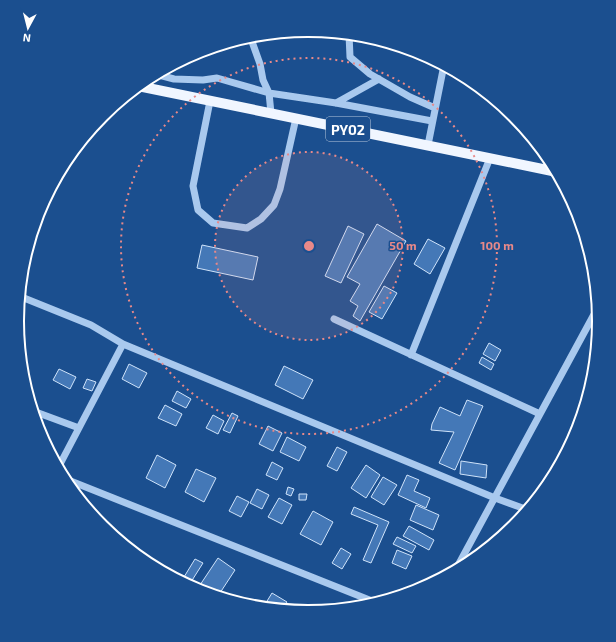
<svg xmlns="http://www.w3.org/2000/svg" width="616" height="642" font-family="'Exo 2',sans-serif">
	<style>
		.building { fill: #4478b7; stroke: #cfe3fa }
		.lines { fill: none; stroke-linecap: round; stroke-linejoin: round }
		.minor { stroke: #a9c9ee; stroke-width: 7 }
		.major { stroke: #f0f6ff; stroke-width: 10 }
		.ring { fill: none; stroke: #e88989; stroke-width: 2; stroke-dasharray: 2 4 }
		.labels { text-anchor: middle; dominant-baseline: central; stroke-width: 3; stroke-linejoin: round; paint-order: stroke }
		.shield { fill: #1b4f8f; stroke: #bbcadd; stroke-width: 1 }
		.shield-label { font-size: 14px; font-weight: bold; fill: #fff }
		.rim { fill: none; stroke: #fff; stroke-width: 2 }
		.centre { fill: #e88989; stroke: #1b4f8f; stroke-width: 2 }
		.ring-label { font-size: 12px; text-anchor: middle; font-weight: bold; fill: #e88989; stroke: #1b4f8f; stroke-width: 3; stroke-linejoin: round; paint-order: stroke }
	</style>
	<rect width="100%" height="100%" fill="#1b4f8f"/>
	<path class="building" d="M377,224L406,241L360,321L353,316L358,306L350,301L360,284L347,277Z
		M348,226L364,234L341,283L325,276Z
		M428,239L445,248L430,274L414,264Z
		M202,245L258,257L253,280L197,268Z
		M384,286L397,293L382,319L369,312Z
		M489,343L501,350L495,361L483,354Z
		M482,357L494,364L491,370L479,363Z
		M129,364L147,373L139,388L122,379Z
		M284,366L313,380L303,399L275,385Z
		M59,369L76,377L70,389L53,380Z
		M87,379L96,382L92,391L83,388Z
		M177,391L191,399L186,408L172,401Z
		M467,400L483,406L455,470L439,463L454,432L431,430L432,424L440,407L460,416Z
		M165,405L182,414L176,426L158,418Z
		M232,413L238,416L230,433L223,430Z
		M213,415L224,421L218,434L206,428Z
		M268,426L282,433L273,451L259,444Z
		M287,437L306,447L299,461L280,452Z
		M337,447L347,452L337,471L327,466Z
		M157,455L176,465L165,488L146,478Z
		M461,461L487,465L486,478L460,474Z
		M272,462L283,468L277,480L266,475Z
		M366,465L380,475L366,498L351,488Z
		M196,469L216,478L204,502L185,492Z
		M407,475L419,480L414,491L430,498L426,508L398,495Z
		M383,477L397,485L384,505L371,497Z
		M288,487L294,489L291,496L286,494Z
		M257,489L269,495L262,509L250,503Z
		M299,494H307L306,500H299Z
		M237,496L249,502L241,517L229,511Z
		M279,498L292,505L282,524L268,517Z
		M416,505L439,515L433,530L410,520Z
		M354,507L389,522L371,563L363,560L378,525L351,514Z
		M313,511L333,522L321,545L300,534Z
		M409,526L434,540L429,550L403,536Z
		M397,537L416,546L412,553L393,544Z
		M341,548L351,554L342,569L332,563Z
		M397,550L412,556L406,569L392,563Z
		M218,558L235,570L218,596L200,585Z
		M195,559L203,563L191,582L184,577Z
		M201,586L217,596L198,590Z
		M272,593L287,602L282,609L268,608L264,606Z"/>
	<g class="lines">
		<path class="minor" d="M349,34L350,57L370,74L410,97L435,108
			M250,36L260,64L263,80L269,93L271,113
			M155,74L174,79L203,80L217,78L269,93L336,103L432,121
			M210,101L193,186L198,210L213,223L247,228L261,219L274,205L280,189L296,118
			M336,103L379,79
			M428,145L444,65
			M19,296L91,325L123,344
			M334,319L540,414
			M411,355L490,158
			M33,411L79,428
			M58,468L123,344L495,498L528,510
			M63,478L377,603
			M455,571L598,307"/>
		<path class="major" d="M138,86L557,172"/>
	</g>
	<circle cx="309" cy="246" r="94" fill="#e88989" fill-opacity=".12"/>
	<g class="ring">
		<circle cx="309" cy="246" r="94"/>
		<circle cx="309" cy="246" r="188"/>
	</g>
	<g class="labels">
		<rect class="shield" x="326" y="117" width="44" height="24" rx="3"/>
		<g class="shield-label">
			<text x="348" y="129">PY02</text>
		</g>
	</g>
	<path d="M0 0H616V642H0ZM24 321a284 284 0 1 1 568 0a284 284 0 1 1-568 0Z" fill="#1b4f8f" fill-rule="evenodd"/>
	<path class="rim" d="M24 321a284 284 0 1 1 568 0a284 284 0 1 1-568 0Z"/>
	<circle cx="309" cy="246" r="6" class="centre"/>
	<g class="ring-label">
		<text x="403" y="250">50 m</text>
		<text x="497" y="250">100 m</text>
	</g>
	<g transform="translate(28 28) rotate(187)" stroke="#1b4f8f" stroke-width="3" paint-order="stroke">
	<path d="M0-3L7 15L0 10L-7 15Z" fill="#ffffff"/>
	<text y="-6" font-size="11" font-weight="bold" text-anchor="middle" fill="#ffffff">N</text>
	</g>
</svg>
